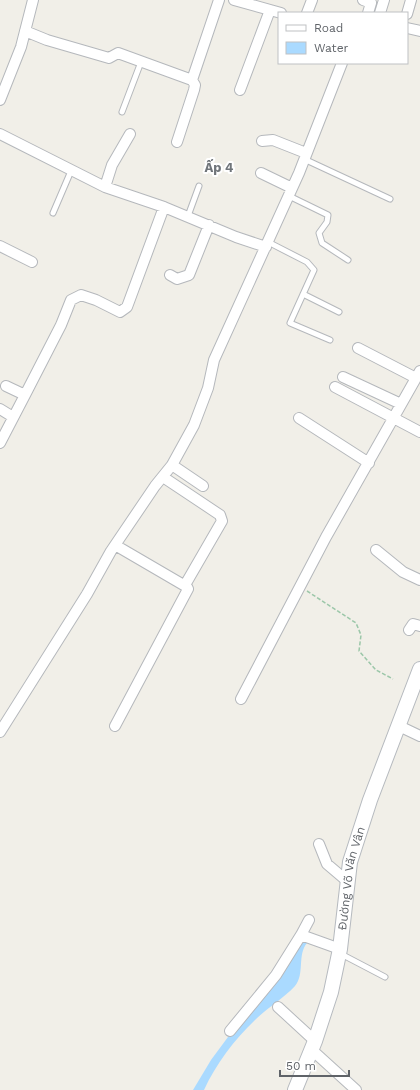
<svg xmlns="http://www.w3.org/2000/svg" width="420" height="1090" font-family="'Work Sans',sans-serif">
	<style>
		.water { fill: #aadaff }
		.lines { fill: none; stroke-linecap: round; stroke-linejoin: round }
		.lane-casing { stroke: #b5b8bc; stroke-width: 7 }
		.street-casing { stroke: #b5b8bc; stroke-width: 12 }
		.secondary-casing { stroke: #b6babf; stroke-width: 16 }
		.path { stroke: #9cc7a9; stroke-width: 1.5; stroke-dasharray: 4 2; stroke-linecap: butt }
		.lane { stroke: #fff; stroke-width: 5 }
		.street { stroke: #fff; stroke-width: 10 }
		.secondary { stroke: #fff; stroke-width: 14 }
		.labels { text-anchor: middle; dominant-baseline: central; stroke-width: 4; stroke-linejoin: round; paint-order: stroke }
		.street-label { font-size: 12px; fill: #5f6368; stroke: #fff }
		.neighbourhood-label { font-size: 13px; font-weight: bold; fill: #70757a; stroke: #fff }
	</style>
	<rect width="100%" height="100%" fill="#f1efe8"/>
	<path class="water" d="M299,941H307V943C297,955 305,974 295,986C283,999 267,1008 255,1020C234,1040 216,1064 204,1090H193L211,1060Z"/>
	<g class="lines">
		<defs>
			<path id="lane" d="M122,112L141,62
				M304,159L390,199
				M289,196L328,215L327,222L319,233L322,243L348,260
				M53,213L71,171
				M188,216L199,186
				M268,242L307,262L314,270L290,323L330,340
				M303,294L339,312
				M341,954L385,977"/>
			<path id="street" d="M234,0L281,13
				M363,0L371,3L368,13
				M307,13L312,0
				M380,13L384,0
				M407,14L411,0
				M407,28L420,31
				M25,31L47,40L109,58L118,53L192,80
				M240,90L270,10
				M0,100L21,47L33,0
				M0,134L105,187L164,207L236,237L266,247
				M262,141L273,140L306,153
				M177,142L194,90L195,85L192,80L219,0
				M261,173L292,188
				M105,187L112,165L130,134
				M0,246L32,262
				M170,275L177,279L189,275L209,225
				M358,348L416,378
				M343,377L401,404
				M6,386L25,395L61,325L71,300L81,295L96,300L120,312L127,307L164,207
				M335,387L420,432
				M0,409L13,417
				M299,418L369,463
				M0,443L25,395
				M172,465L203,486
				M163,477L220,515L222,521L185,585
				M115,545L187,587L188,589L115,726
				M376,550L403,572L420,580
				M409,630L413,624L420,626
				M241,699L326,537L420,371
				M399,726L420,736
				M0,732L87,594L111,551L155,486L172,465L194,425L208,388L214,360L299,173L342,63
				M319,844L327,864L347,881
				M301,935L309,920
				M278,1007L315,1041
				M230,1031L276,975L301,935L340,949
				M312,1050L356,1090"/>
			<g id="secondary">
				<path id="s1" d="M295,1090L315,1041L331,992L340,949L350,862L370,800L420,669"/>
			</g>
		</defs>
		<use href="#lane" class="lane-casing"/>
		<use href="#street" class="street-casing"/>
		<use href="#secondary" class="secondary-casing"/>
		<path class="path" d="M307,591L356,623L361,635L359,651L376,670L393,679"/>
		<use href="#lane" class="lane"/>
		<use href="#street" class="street"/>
		<use href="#secondary" class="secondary"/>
	</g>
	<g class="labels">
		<g class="street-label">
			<text stroke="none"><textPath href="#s1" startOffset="220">Đường Võ Văn Vân</textPath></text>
		</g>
		<g class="neighbourhood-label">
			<text x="219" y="167">Ấp 4</text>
		</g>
	</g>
	<rect x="278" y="12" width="130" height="52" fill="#ffffff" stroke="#bfc1c3"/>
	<rect x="286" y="25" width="20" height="6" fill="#ffffff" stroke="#bfc1c3"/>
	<text x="314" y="32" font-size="12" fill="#5f6368">Road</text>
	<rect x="286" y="42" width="20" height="12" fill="#aadaff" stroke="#bfc1c3"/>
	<text x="314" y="52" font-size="12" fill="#5f6368">Water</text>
	<path d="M280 1070v6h69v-6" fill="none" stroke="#5f6368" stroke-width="2"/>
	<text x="286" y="1070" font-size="12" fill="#5f6368" stroke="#ffffff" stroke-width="3" paint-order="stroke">50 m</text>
</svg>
